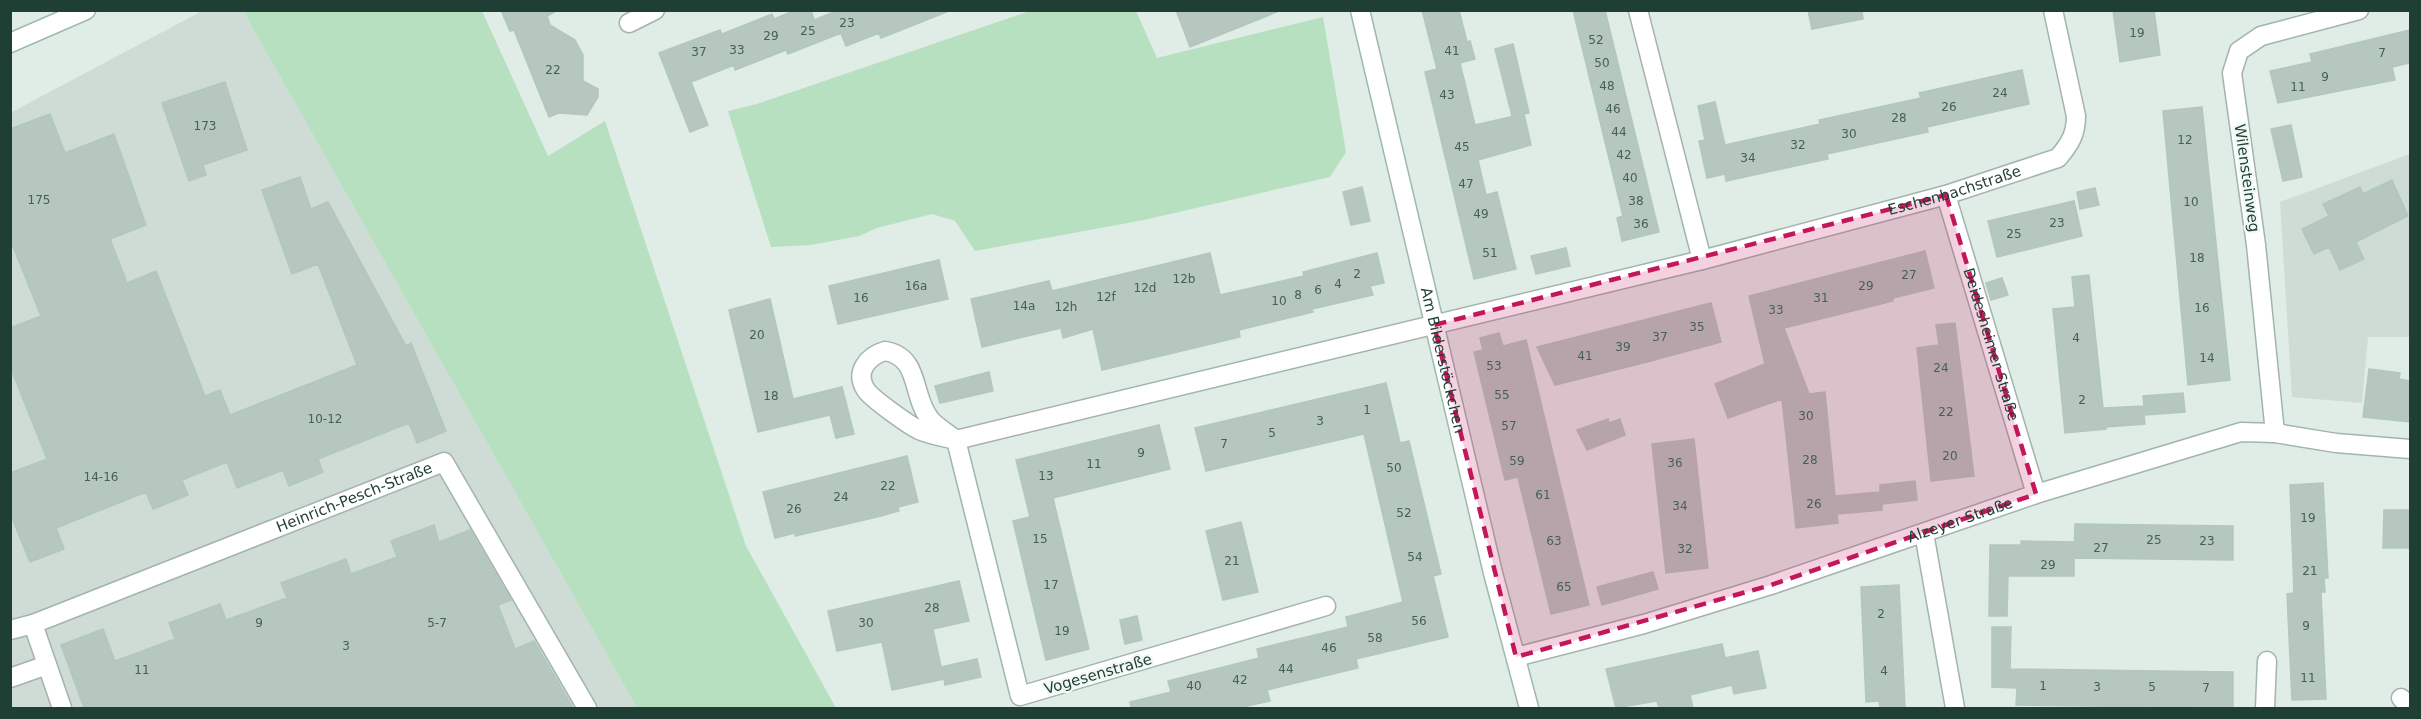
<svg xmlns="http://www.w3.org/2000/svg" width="2421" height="719" font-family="'DejaVu Sans',sans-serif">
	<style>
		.built { fill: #cedcd5 }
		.green { fill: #b7e0c0 }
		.building { fill: #b5c7bf; stroke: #b2c7bd; stroke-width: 1.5 }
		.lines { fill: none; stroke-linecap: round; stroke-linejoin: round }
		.street-casing { stroke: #a2b4ad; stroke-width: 21 }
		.secondary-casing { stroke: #9eb9ae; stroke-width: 21 }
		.street { stroke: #fff; stroke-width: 18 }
		.secondary { stroke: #fff; stroke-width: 18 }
		.marked { fill: #c2185b; fill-opacity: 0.2; stroke: #c2185b; stroke-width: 4.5; stroke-dasharray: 12 8; stroke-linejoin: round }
		.labels { text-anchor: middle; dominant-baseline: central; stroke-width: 4.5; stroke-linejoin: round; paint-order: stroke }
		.number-label { font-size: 12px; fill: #446057 }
		.street-label { font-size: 15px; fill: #1f3e34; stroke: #f1f9f4 }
	</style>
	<rect width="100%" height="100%" fill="#e0ece6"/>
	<path class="built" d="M202,11H243L637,708H11L10,113Z
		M2410,154V337H2368L2362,403L2292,397L2280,202Z"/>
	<path class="green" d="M1033,10L1136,11L1157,58L1323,17L1346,152L1330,177L1144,220L975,251L955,221L932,214L877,228L859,236L811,245L771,247L728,111L757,104Z
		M243,11H482L548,156L605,121L746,546L836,708H637Z"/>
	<path class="building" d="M501,10H558L547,16L550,25L575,40L583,55V81L598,89V97L587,115L559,113L549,117L514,30L510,31Z
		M796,10H811L814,20L839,10L949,11L881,38L879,33L846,46L841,33L788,54L786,50L735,70L734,65L691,82L708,125L690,132L659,53L720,30L722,34L772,14L774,19Z
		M1176,10H1279V11L1190,47Z
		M1422,10H1459L1467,42L1470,41L1475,59L1460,63L1475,125L1524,114L1531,145L1478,160L1486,195L1497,192L1516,269L1474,279L1425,72L1437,69Z
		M1573,10H1605L1659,232L1622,241L1617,218L1623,216Z
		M1808,10H1862L1863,19L1812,29Z
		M2113,10H2154L2160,55L2120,62Z
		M2410,30V63L2392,67L2395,80L2278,103L2270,71L2312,62L2310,54Z
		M1513,44L1529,113L1512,116L1495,49Z
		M2022,70L2029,104L1927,127L1928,132L1827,154L1828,159L1726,181L1725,174L1707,178L1699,141L1705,140L1698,106L1715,102L1725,145L1820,124L1819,120L1921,98L1919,93Z
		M225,82L247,150L203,165L206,175L189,181L162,103Z
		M2202,107L2230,380L2188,385L2163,111Z
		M50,114L65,153L114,134L146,225L110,239L127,283L156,271L205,396L220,390L230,415L357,365L318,264L292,274L262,190L300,177L311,209L328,202L406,346L411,343L446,431L417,443L409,423L318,459L323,472L289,486L283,470L237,488L227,462L182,480L188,495L153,509L146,492L56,528L64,549L30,562L10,513V473L47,459L10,366V328L41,316L10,239V129Z
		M2291,125L2302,177L2283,181L2271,129Z
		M2392,180L2408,216L2356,242L2364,259L2340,270L2329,247L2314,254L2302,229L2329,216L2323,204L2360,187L2363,194Z
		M1362,187L1370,221L1351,225L1343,192Z
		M2095,188L2099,205L2080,209L2077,192Z
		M2074,201L2082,236L1997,257L1988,221Z
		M1566,248L1570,266L1536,274L1531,256Z
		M1925,251L1934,288L1893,298V301L1784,328L1809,394L1825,392L1835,496L1880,492V485L1915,481L1917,500L1882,504V510L1837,514L1838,523L1796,528L1782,399L1728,418L1715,384L1765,364L1749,296Z
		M1210,253L1220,295L1304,276L1303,272L1377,253L1384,283L1370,286L1373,295L1312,309L1313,312L1239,330L1240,337L1102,370L1093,329L1063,338L1061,328L982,347L971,299L1049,281L1052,291Z
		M939,260L948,299L838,324L829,286Z
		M2089,275L2103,408L2144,406L2143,396L2183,393L2185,412L2144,415L2145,424L2105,427L2106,429L2065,433L2053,309L2075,307L2072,277Z
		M2002,278L2008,295L1991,300L1986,283Z
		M770,299L793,399L842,387L854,434L836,438L830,415L758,432L729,310Z
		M1711,303L1721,342L1647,362L1555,385L1537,347Z
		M1955,323L1974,476L1931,481L1917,348L1939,345L1936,325Z
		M1499,333L1503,346L1526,340L1589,605L1551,614L1518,477L1505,480L1474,352L1483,350L1480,338Z
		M2369,369L2400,373L2399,379L2410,381V422L2363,417Z
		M989,372L993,391L940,403L935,386Z
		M1386,383L1400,443L1409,441L1441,574L1433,576L1448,637L1356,659L1358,668L1267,690L1270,701L1238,708H1131L1130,702L1171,692L1168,681L1259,658L1257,649L1348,627L1346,617L1403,602L1364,434L1206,471L1195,428Z
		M1608,419L1609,423L1620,419L1625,435L1587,450L1577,430Z
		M1159,425L1170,469L1053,498L1089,649L1046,660L1013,521L1030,517L1016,460Z
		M1694,439L1708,568L1666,573L1652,444Z
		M907,456L918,502L898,507L899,511L877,517L795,536V533L775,538L763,492Z
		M2323,483L2328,578H2324L2325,592H2321L2326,699L2292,700L2287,594L2294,593L2290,485Z
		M2384,510H2410V548H2383Z
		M1241,522L1258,592L1223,600L1206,531Z
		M2075,524L2233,526V560L2074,558V576H2008L2007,616H1989L1990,545H2021V541L2074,542V554Z
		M434,525L439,542L470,530L511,600L498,605L515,649L534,641L573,708H84L61,645L103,629L115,661L175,639L169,623L220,604L226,620L287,598L281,583L346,559L351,574L397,557L391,541Z
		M1653,572L1658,589L1602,605L1597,587Z
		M959,581L969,621L933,629L941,667L977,659L981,677L945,685L944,679L892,690L882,642L837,651L828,611Z
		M1899,585L1905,708H1880L1879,701L1866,702L1861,587Z
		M1137,616L1142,640L1125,644L1120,620Z
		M1992,627H2011L2010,669L2233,672V708L2016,705L2017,688L1992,687Z
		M1722,644L1725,658L1758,651L1766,688L1734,694L1732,685L1690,695L1693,708H1659L1657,701L1616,708L1606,669Z"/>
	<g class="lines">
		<defs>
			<g id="street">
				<path d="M1638,10L1702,260"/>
				<path d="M629,23L655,10"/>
				<path id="s1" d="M1946,195L2036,494"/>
				<path d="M885,351C921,357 911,396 930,419C936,427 948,433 956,440C944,437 930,435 919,430C909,425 872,399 866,390C854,372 868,356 885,351Z"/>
				<path d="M2275,433L2256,245L2232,73L2239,51L2261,36L2359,10"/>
				<path d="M1924,533L1955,708"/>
				<path id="s2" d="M1326,606L1020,696L956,440L1702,260L1946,195L2058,158C2070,144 2076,134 2076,116L2053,10"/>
				<path d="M33,624L62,708"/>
				<path id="s3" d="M10,630L33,624L444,462L587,708"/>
				<path id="s4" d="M1516,657L1644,624L1771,585L2036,494L2241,432L2275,433L2336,443L2410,449"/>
				<path d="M10,678L47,665"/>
				<path d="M2401,698L2410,707"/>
				<path d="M2265,708L2267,661"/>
			</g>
			<g id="secondary">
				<path id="s5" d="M1360,10L1493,573L1529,708"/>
				<path d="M10,43L86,10"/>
			</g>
		</defs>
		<use href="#street" class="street-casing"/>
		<use href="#secondary" class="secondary-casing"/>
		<use href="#street" class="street"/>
		<use href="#secondary" class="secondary"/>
	</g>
	<path class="marked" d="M1946,195L2036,494L1771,585L1516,657L1434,325Z"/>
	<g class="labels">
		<g class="number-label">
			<text x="847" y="23">23</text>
			<text x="808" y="31">25</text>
			<text x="2137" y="33">19</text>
			<text x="771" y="36">29</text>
			<text x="1596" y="40">52</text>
			<text x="737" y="50">33</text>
			<text x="1452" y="51">41</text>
			<text x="699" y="52">37</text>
			<text x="2382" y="53">7</text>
			<text x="1602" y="63">50</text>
			<text x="553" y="70">22</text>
			<text x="2325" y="77">9</text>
			<text x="1607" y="86">48</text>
			<text x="2298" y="87">11</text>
			<text x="2000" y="93">24</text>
			<text x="1447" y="95">43</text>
			<text x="1949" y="107">26</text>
			<text x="1613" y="109">46</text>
			<text x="1899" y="118">28</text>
			<text x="205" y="126">173</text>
			<text x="1619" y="132">44</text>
			<text x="1849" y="134">30</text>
			<text x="2185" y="140">12</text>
			<text x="1798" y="145">32</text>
			<text x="1462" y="147">45</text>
			<text x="1624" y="155">42</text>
			<text x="1748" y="158">34</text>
			<text x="1630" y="178">40</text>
			<text x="1466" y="184">47</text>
			<text x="39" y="200">175</text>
			<text x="1636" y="201">38</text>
			<text x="2191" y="202">10</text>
			<text x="1481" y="214">49</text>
			<text x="2057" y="223">23</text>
			<text x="1641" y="224">36</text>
			<text x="2014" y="234">25</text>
			<text x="1490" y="253">51</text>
			<text x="2197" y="258">18</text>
			<text x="1357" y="274">2</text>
			<text x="1909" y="275">27</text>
			<text x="1184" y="279">12b</text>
			<text x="1338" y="284">4</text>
			<text x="916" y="286">16a</text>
			<text x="1866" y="286">29</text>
			<text x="1145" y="288">12d</text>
			<text x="1318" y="290">6</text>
			<text x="1298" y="295">8</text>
			<text x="1106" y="297">12f</text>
			<text x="861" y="298">16</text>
			<text x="1821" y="298">31</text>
			<text x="1279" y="301">10</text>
			<text x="1024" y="306">14a</text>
			<text x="1066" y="307">12h</text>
			<text x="2202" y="308">16</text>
			<text x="1776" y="310">33</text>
			<text x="1697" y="327">35</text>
			<text x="757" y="335">20</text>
			<text x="1660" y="337">37</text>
			<text x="2076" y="338">4</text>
			<text x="1623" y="347">39</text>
			<text x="1585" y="356">41</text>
			<text x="2207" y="358">14</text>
			<text x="1494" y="366">53</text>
			<text x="1941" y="368">24</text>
			<text x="1502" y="395">55</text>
			<text x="771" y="396">18</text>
			<text x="2082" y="400">2</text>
			<text x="1367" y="410">1</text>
			<text x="1946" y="412">22</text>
			<text x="1806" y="416">30</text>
			<text x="325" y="419">10-12</text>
			<text x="1320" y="421">3</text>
			<text x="1509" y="426">57</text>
			<text x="1272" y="433">5</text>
			<text x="1224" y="444">7</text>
			<text x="1141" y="453">9</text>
			<text x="1950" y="456">20</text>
			<text x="1810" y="460">28</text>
			<text x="1517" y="461">59</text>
			<text x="1675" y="463">36</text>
			<text x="1094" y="464">11</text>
			<text x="1394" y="468">50</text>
			<text x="1046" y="476">13</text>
			<text x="101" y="477">14-16</text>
			<text x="888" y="486">22</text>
			<text x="1543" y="495">61</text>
			<text x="841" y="497">24</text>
			<text x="1814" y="504">26</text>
			<text x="1680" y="506">34</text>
			<text x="794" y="509">26</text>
			<text x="1404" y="513">52</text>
			<text x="2308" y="518">19</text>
			<text x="1040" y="539">15</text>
			<text x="2154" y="540">25</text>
			<text x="1554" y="541">63</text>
			<text x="2207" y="541">23</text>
			<text x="2101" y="548">27</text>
			<text x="1685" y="549">32</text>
			<text x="1415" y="557">54</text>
			<text x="1232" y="561">21</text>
			<text x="2048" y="565">29</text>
			<text x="2310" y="571">21</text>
			<text x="1051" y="585">17</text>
			<text x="1564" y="587">65</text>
			<text x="932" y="608">28</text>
			<text x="1881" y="614">2</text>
			<text x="1419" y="621">56</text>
			<text x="259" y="623">9</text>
			<text x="437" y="623">5-7</text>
			<text x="866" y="623">30</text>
			<text x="2306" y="626">9</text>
			<text x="1062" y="631">19</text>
			<text x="1375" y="638">58</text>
			<text x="346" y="646">3</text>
			<text x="1329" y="648">46</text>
			<text x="1286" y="669">44</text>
			<text x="142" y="670">11</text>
			<text x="1884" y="671">4</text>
			<text x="2308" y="678">11</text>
			<text x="1240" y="680">42</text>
			<text x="1194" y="686">40</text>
			<text x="2043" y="686">1</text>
			<text x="2097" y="687">3</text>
			<text x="2152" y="687">5</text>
			<text x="2206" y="688">7</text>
		</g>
		<g class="street-label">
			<text transform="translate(2247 178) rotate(82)">Wilensteinweg</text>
			<text stroke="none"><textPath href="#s2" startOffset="1612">Eschenbachstraße</textPath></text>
			<text stroke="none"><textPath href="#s1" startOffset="156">Deidesheimer Straße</textPath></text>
			<text stroke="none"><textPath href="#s5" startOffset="360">Am Bilderstöckchen</textPath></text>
			<text stroke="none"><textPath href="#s3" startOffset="369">Heinrich-Pesch-Straße</textPath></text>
			<text stroke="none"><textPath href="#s4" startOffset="465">Alzeyer Straße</textPath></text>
			<text transform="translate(1098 674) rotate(-16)">Vogesenstraße</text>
		</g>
	</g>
	<rect width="2421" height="719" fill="none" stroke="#1f3e34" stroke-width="24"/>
</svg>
